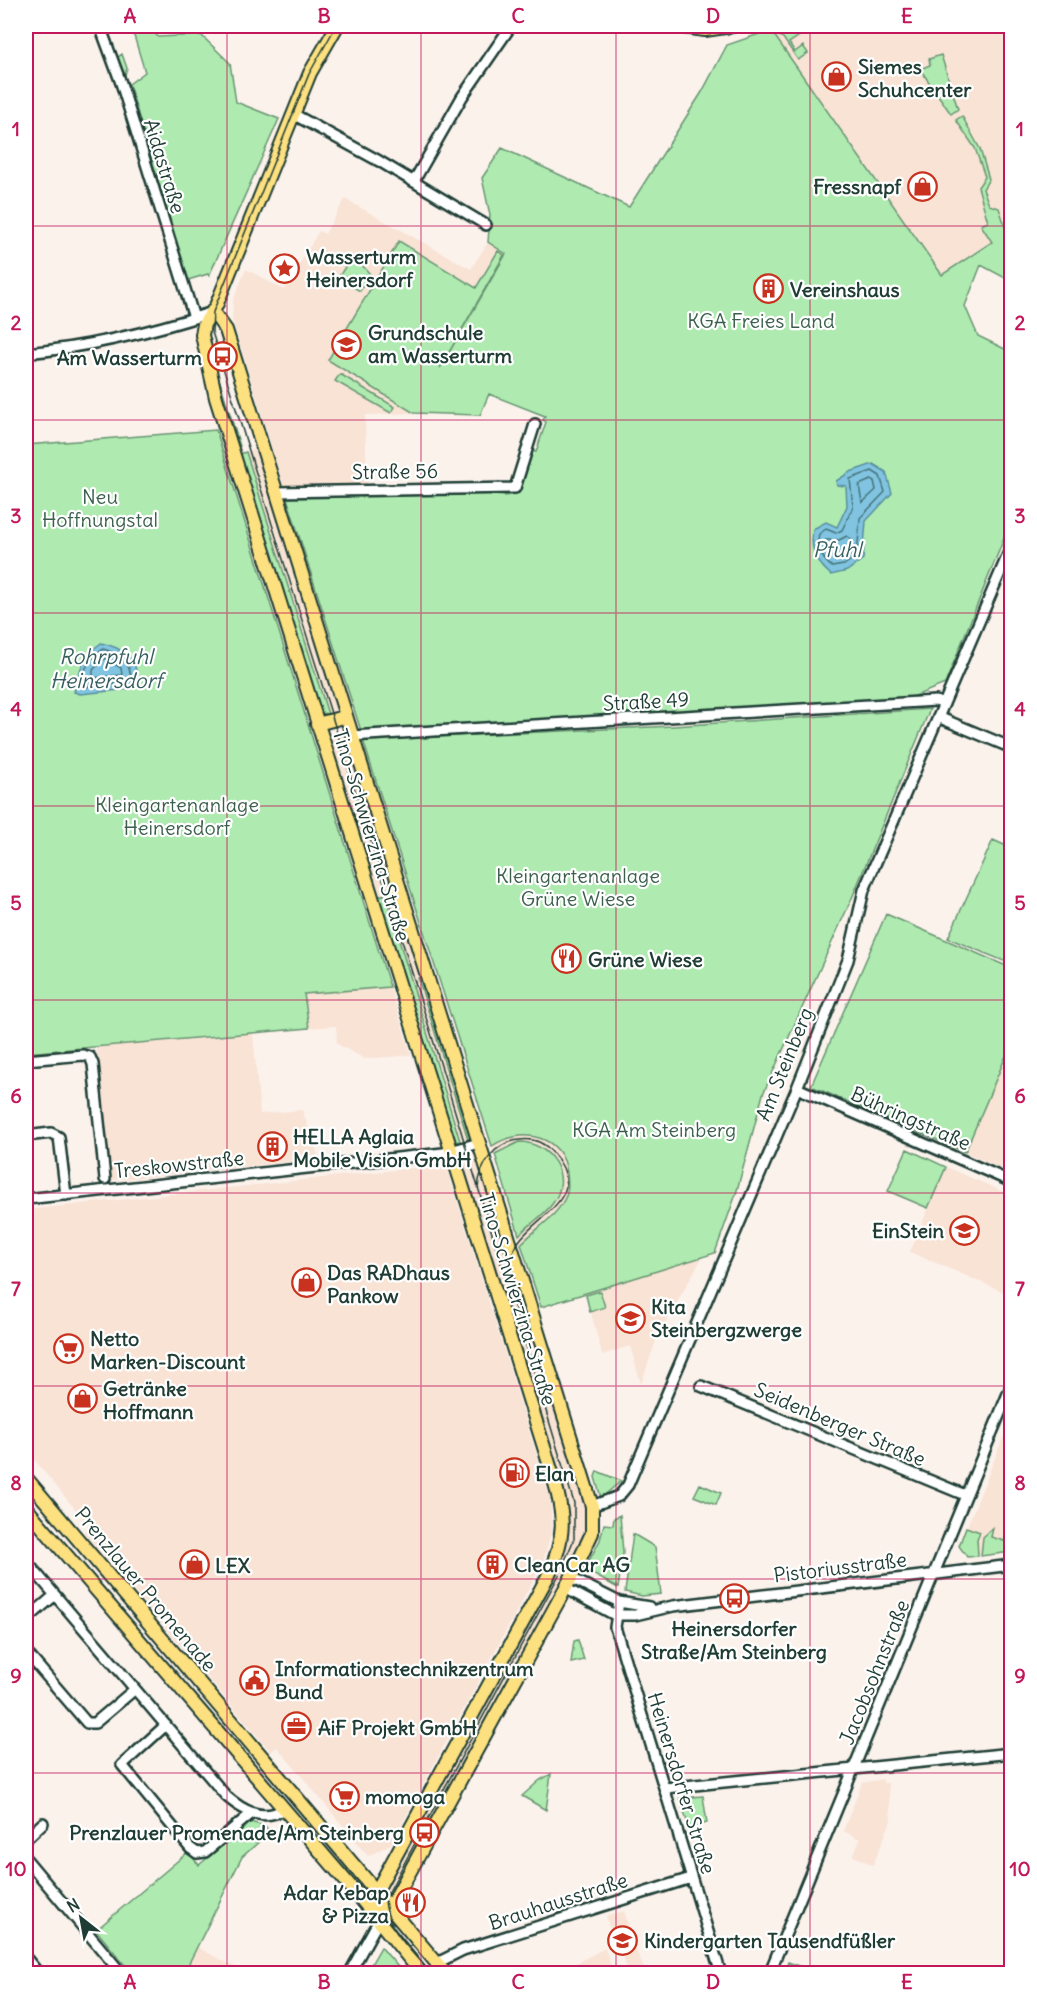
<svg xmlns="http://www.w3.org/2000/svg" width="1037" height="1999" font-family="Delius,sans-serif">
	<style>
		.built { fill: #f8e3d5 }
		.green { fill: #afebb0; stroke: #679472; stroke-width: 1.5 }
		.water { fill: #80c4e1; stroke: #598e9c; stroke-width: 1.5 }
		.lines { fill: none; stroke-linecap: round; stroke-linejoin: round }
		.shore { stroke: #467379; stroke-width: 1.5 }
		.minor-casing { stroke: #1f3d34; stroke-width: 14 }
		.major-casing { stroke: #1f3d34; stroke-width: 16 }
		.minor { stroke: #fff; stroke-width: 9 }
		.major { stroke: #fde080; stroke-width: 12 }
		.tram { stroke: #1f3d34; stroke-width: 1.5 }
		.grid { fill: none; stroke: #c2185b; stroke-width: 1.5; stroke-opacity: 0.55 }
		.labels { text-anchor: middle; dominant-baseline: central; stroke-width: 4.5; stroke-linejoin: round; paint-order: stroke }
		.poi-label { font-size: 20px; font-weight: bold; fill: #1f3d34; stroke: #fff; text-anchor: start }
		.street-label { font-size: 20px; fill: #1f3d34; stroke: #fff }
		.park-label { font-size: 20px; fill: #3c604d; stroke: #fff }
		.water-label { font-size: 21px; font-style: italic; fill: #375f5f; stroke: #fff }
		.neatline { fill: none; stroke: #c2185b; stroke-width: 2 }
		.grid-label { font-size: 20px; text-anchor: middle; font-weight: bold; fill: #c2185b }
	</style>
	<rect width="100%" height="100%" fill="#fcf2ec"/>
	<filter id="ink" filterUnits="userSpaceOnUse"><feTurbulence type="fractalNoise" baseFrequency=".0167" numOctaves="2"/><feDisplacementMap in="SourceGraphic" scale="12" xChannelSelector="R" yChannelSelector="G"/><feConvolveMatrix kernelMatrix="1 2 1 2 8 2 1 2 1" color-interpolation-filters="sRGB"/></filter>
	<g filter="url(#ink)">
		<path class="built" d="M792,26H1011V268L981,265L970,293L948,284L772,32Z
			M345,199L471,269L488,242L506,254L414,413L365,415L367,485L284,487L232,319L233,301L246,269L284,290L319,231L325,234Z
			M258,449L337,706L338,710L334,713L328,714L246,452Z
			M345,733L396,887L422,977L418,979L468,1139L460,1141L385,895L377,897L328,739Z
			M390,987L411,1055L365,1059L337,1044L336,1026L309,1028L304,994Z
			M253,1033L260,1114L302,1110L318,1155L315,1159L112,1180L96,1047Z
			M1011,1044L1012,1173H1011L965,1152Z
			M526,1134L541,1138L555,1147L564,1159L568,1181L567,1194L561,1206L521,1244L519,1235L552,1206L559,1171L553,1158L545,1150L519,1142L495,1154L492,1146L500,1141Z
			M478,1156L587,1507L586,1529L582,1545L393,1899L385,1889L504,1667L568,1541L569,1518L565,1496L461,1163Z
			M441,1165L447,1168L550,1498L552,1529L543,1562L391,1844L368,1856L277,1747L271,1752L84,1532L90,1527L26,1450V1210Z
			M946,1167L1011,1195V1295L910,1252Z
			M703,1256L657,1338L641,1384L630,1346L602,1355L586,1293Z
			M1011,1419V1552L967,1557L959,1546Z
			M883,1779V1783H888L891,1821L873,1865L853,1856L860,1839L843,1831L862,1783Z
			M624,1911L637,1953L646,1973H629L618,1943L614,1944L606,1916Z
			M197,1947L246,1973H186Z
			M605,1948L613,1973H558L561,1971Z"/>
		<path class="green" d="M131,26H149L158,37L201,35L230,63L236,102L279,119L209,276L208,274L188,280L129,84L145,72Z
			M792,26H814L789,43L795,52L803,46L808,53L798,60L783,38L772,32L783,28L785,32L792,30Z
			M765,32H772L942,275L992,242L981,225L988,222L978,187L985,177L975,148L956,120L962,116L980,149L989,179L983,189L989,205L999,208L1011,243V281L981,265L965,306L978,336L1011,352V521L945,684L910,698L361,731L287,498L291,495L501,492L505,496L515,494L521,486L530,450L536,452L546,422L543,420L545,416L489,394L480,415L414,413L328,360L399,241L476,288L498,251L504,255L440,368L506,254L488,242L490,215L482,178L502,148L629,207L702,92L727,45Z
			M122,54L127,68L124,78L117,58Z
			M941,55L958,109L951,114L920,69L930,65L929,59Z
			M348,262L361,264L370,274L360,291L338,278Z
			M210,350L240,446L237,447L210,360Z
			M340,374L395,407L391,413L335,381Z
			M216,430L390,987L304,994L309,1028L26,1053V445Z
			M246,452L328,714L321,713L319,709L239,454Z
			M930,709L852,898L763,1094L736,1194L715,1253L541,1307L521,1244C536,1228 557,1217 566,1196C569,1189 568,1181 567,1173C563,1134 520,1127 492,1146L363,740L674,726Z
			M993,840L1011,848V964L948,938Z
			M385,894L460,1141L454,1143L377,897Z
			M886,914L1011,968V1044L965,1152L811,1086Z
			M422,977L472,1138L468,1139L418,978Z
			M519,1142C550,1142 573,1176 553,1203C544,1216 529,1224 519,1235L495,1154Z
			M907,1149L946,1167L928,1208L888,1191Z
			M600,1291L605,1307L590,1312L586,1295Z
			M597,1471L621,1481L601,1498L595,1477Z
			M700,1484L721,1493L716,1505L694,1496Z
			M620,1515L623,1553L618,1588L587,1571L586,1567L600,1540L604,1524L613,1525L614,1518Z
			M966,1527L980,1532L977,1539L978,1556L967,1557L959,1546Z
			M993,1528L991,1537L1004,1541L1007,1534L1011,1536V1552L981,1556L983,1537Z
			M633,1534L655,1547L661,1594L642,1596L625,1592Z
			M578,1640L584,1660L571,1663L574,1641Z
			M551,1774L546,1810L522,1796L540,1780Z
			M703,1796L707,1823L689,1828L680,1798Z
			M250,1822L265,1826L270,1832L242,1857L184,1973L128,1972L129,1970L96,1930L188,1852L199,1865Z
			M381,1947L398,1967L393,1973H366Z
			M788,1962L817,1973H784Z"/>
		<path class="water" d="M873,464L886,472L892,493L866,521L863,559L847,571L831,575C815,561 810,550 813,529L826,522L837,527L847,506L846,486L837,485L836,481L850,472Z
			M101,643C121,647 138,658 137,680L130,689L80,694L74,692C82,668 79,659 101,643Z"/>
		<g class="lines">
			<path class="shore" d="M872,471L880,476L885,492L860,518L857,556L844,565L832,567C821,558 816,548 819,534L826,529L836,533L842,530L853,507L850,479Z
				M871,480L874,481L876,490L862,503L859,485Z
				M847,536L851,539L850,552L841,558L834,559L829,555L826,540H839Z
				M103,649C118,653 130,662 131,678L126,683L84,687C80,672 90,658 103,649Z
				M105,658L121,668L122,675L93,678V670Z"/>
			<defs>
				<path id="minor" d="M100,26L121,83L194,318
					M293,114L379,161L486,225
					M414,181L462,97L511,26
					M26,353C91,347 151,332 213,312
					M276,492L515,488L535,424
					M938,717L1012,748
					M351,736L936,701L944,704
					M26,1060L83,1055L90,1057L93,1064L105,1179
					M797,1088L1012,1182
					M26,1136L51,1133L59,1137L66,1195
					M26,1199L443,1153L479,1143
					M701,1386L965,1495
					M592,1506L619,1496L628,1485L797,1088L848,960L864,890L1012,545
					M26,1561L226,1796C243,1811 263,1822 284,1809
					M571,1578L619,1602L649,1607
					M565,1588L615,1615H635L673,1606L1012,1565
					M619,1602L615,1627L721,1974
					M26,1620L55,1595
					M26,1652L87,1723H95L135,1689
					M166,1725L122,1765L190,1848L197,1853L205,1852L252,1813
					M665,1788L1012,1753
					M26,1839L43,1823
					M26,1859L122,1974
					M26,1958L39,1974
					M437,1963L463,1950L691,1878
					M349,1974L379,1920
					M769,1974L1012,1384"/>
				<path id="major" d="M337,26L310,73L216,306L204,324L202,335L216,398L553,1476C565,1516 566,1537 548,1576L377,1890L379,1920
					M676,26L705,30L732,26
					M213,312L226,330L592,1506V1533L571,1578L391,1906L379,1920
					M317,724L344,717
					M26,1478L446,1974
					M26,1508L357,1894L422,1974"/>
			</defs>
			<use href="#minor" class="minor-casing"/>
			<use href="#major" class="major-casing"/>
			<use href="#minor" class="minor"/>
			<use href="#major" class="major"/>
			<path class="tram" d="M336,26L309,74L213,312L212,332L443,1072L574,1503V1539L559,1575L385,1899C386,1930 412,1951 431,1974
				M478,1188C480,1164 494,1143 519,1140C533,1138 544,1142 552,1152C592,1196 538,1214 519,1241C511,1252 509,1264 509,1276"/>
		</g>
	</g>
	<path class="grid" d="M227,26V1974M421,26V1974M616,26V1974M810,26V1974M26,226H1012M26,420H1012M26,613H1012M26,806H1012M26,1000H1012M26,1193H1012M26,1386H1012M26,1579H1012M26,1773H1012"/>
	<defs>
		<symbol id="shop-ring" viewBox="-11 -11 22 22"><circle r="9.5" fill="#fff" stroke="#c8321e" stroke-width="1.5"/><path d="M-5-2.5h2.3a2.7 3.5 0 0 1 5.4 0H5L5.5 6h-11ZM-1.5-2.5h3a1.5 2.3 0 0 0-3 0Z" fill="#c8321e"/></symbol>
		<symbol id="sight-ring" viewBox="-11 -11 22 22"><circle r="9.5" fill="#fff" stroke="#c8321e" stroke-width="1.5"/><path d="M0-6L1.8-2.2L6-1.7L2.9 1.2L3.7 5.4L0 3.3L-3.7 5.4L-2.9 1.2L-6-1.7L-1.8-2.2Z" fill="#c8321e"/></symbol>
		<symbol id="building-ring" viewBox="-11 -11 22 22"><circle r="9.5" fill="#fff" stroke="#c8321e" stroke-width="1.5"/><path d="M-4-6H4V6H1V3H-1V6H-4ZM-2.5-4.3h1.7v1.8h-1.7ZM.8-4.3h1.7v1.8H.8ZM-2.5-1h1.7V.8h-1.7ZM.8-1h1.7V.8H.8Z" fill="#c8321e"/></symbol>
		<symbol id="school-ring" viewBox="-11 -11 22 22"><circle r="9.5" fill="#fff" stroke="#c8321e" stroke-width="1.5"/><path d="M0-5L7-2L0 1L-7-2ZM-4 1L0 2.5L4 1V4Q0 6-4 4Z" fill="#c8321e"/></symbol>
		<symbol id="bus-ring" viewBox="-11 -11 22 22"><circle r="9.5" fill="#fff" stroke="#c8321e" stroke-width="1.5"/><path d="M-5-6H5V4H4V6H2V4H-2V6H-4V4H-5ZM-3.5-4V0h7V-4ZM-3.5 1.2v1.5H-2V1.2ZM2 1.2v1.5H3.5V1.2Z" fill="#c8321e"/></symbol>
		<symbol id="restaurant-ring" viewBox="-11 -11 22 22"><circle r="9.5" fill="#fff" stroke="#c8321e" stroke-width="1.5"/><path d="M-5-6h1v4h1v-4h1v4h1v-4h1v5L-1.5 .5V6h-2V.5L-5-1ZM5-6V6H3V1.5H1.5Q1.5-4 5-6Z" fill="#c8321e"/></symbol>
		<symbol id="supermarket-ring" viewBox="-11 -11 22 22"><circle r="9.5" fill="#fff" stroke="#c8321e" stroke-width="1.5"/><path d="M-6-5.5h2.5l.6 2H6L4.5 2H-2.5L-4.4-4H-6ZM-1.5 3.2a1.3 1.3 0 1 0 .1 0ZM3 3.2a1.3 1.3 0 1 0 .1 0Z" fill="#c8321e"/></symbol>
		<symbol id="fuel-ring" viewBox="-11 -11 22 22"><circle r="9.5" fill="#fff" stroke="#c8321e" stroke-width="1.5"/><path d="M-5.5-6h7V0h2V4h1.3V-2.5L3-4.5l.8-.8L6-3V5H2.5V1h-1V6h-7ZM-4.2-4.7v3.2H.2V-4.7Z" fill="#c8321e"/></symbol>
		<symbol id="civic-ring" viewBox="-11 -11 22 22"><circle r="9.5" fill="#fff" stroke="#c8321e" stroke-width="1.5"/><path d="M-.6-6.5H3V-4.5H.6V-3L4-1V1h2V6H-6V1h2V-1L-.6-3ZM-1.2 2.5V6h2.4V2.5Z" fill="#c8321e"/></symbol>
		<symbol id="office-ring" viewBox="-11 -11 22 22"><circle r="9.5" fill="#fff" stroke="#c8321e" stroke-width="1.5"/><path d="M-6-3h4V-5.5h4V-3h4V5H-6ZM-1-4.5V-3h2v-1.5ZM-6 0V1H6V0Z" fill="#c8321e"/></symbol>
	</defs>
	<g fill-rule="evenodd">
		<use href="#shop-ring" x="820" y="60" width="33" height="33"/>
		<use href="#shop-ring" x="906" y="170" width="33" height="33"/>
		<use href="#sight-ring" x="268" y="252" width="33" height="33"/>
		<use href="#building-ring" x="752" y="272" width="33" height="33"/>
		<use href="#school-ring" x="330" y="328" width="33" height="33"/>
		<use href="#bus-ring" x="206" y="340" width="33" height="33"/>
		<use href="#restaurant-ring" x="550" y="942" width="33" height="33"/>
		<use href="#building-ring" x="256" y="1130" width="33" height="33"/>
		<use href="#school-ring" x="948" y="1214" width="33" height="33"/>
		<use href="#shop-ring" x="290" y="1266" width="33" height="33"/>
		<use href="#school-ring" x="614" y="1302" width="33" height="33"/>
		<use href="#supermarket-ring" x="52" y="1332" width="33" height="33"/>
		<use href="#shop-ring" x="66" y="1382" width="33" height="33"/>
		<use href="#fuel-ring" x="498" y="1456" width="33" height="33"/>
		<use href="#building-ring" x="476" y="1548" width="33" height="33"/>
		<use href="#shop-ring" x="178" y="1548" width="33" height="33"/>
		<use href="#bus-ring" x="718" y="1582" width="33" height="33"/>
		<use href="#civic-ring" x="238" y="1664" width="33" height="33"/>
		<use href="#office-ring" x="280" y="1710" width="33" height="33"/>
		<use href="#supermarket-ring" x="328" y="1780" width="33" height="33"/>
		<use href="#bus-ring" x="408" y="1816" width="33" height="33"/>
		<use href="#restaurant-ring" x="394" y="1886" width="33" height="33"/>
		<use href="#school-ring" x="606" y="1924" width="33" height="33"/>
	</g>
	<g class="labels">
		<g class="poi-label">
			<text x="858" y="66">Siemes<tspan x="858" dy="23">Schuhcenter</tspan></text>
			<text x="901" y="186" text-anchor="end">Fressnapf</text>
			<text x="306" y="256">Wasserturm<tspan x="306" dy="23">Heinersdorf</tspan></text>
			<text x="790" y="289">Vereinshaus</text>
			<text x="368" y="332">Grundschule<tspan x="368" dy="23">am Wasserturm</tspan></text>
			<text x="202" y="357" text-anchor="end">Am Wasserturm</text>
			<text x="588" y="959">Grüne Wiese</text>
			<text x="293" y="1136">HELLA Aglaia<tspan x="293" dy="23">Mobile Vision GmbH</tspan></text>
			<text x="944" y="1230" text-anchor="end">EinStein</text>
			<text x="327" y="1272">Das RADhaus<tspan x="327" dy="23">Pankow</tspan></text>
			<text x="651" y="1306">Kita<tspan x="651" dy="23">Steinbergzwerge</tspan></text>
			<text x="90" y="1338">Netto<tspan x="90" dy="23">Marken-Discount</tspan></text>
			<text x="103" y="1388">Getränke<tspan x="103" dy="23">Hoffmann</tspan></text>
			<text x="535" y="1473">Elan</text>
			<text x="514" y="1564">CleanCar AG</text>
			<text x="215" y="1565">LEX</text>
			<text x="734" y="1628" text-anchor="middle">Heinersdorfer<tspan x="734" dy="23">Straße/Am Steinberg</tspan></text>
			<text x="275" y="1668">Informationstechnikzentrum<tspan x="275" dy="23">Bund</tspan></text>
			<text x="318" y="1727">AiF Projekt GmbH</text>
			<text x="365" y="1796">momoga</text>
			<text x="404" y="1832" text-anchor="end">Prenzlauer Promenade/Am Steinberg</text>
			<text x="389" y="1892" text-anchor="end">Adar Kebap<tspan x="389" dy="23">&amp; Pizza</tspan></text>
			<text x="644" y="1940">Kindergarten Tausendfüßler</text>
		</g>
		<g class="street-label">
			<text transform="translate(165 166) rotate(73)">Aidastraße</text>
			<text transform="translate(395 471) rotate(-1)">Straße 56</text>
			<text transform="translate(646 701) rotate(-3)">Straße 49</text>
			<text transform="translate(372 835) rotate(73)">Tino-Schwierzina-Straße</text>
			<text transform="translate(784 1064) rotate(-68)">Am Steinberg</text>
			<text transform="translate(911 1118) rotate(24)">Bühringstraße</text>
			<text transform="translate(179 1164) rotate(-6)">Treskowstraße</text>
			<text transform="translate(518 1299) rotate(73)">Tino-Schwierzina-Straße</text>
			<text transform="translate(840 1424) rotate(23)">Seidenberger Straße</text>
			<text transform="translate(840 1567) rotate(-7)">Pistoriusstraße</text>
			<text transform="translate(146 1589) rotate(50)">Prenzlauer Promenade</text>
			<text transform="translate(874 1672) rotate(-68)">Jacobsohnstraße</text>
			<text transform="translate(682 1783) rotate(73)">Heinersdorfer Straße</text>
			<text transform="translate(558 1901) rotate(-18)">Brauhausstraße</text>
		</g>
		<g class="park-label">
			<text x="761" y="320">KGA Freies Land</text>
			<text x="100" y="496">Neu<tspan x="100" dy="23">Hoffnungstal</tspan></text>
			<text x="177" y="804">Kleingartenanlage<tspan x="177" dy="23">Heinersdorf</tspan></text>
			<text x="578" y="875">Kleingartenanlage<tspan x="578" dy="23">Grüne Wiese</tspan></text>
			<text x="654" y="1129">KGA Am Steinberg</text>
		</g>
		<g class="water-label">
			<text x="837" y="549">Pfuhl</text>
			<text x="106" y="656">Rohrpfuhl<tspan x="106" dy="24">Heinersdorf</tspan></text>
		</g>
	</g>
	<rect width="1037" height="1999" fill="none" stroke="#fff" stroke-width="66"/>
	<g transform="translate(81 1918) rotate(329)" stroke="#ffffff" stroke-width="4.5" paint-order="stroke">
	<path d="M0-4.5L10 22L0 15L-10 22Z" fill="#1f3d34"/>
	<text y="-9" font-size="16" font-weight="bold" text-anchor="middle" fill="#1f3d34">N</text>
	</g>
	<rect x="33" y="33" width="971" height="1933" class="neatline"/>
	<g class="grid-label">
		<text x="130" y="23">A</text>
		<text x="324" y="23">B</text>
		<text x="518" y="23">C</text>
		<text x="713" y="23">D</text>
		<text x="907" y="23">E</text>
		<text x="16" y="136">1</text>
		<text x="1020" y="136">1</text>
		<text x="16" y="330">2</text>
		<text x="1020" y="330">2</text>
		<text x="16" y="523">3</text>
		<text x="1020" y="523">3</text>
		<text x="16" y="716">4</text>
		<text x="1020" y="716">4</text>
		<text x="16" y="910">5</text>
		<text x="1020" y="910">5</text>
		<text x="16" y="1103">6</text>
		<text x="1020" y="1103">6</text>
		<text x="16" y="1296">7</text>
		<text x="1020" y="1296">7</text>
		<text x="16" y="1490">8</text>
		<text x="1020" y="1490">8</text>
		<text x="16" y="1683">9</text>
		<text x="1020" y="1683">9</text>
		<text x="16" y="1876">10</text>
		<text x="1020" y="1876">10</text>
		<text x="130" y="1989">A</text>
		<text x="324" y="1989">B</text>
		<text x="518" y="1989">C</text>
		<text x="713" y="1989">D</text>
		<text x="907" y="1989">E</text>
	</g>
</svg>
